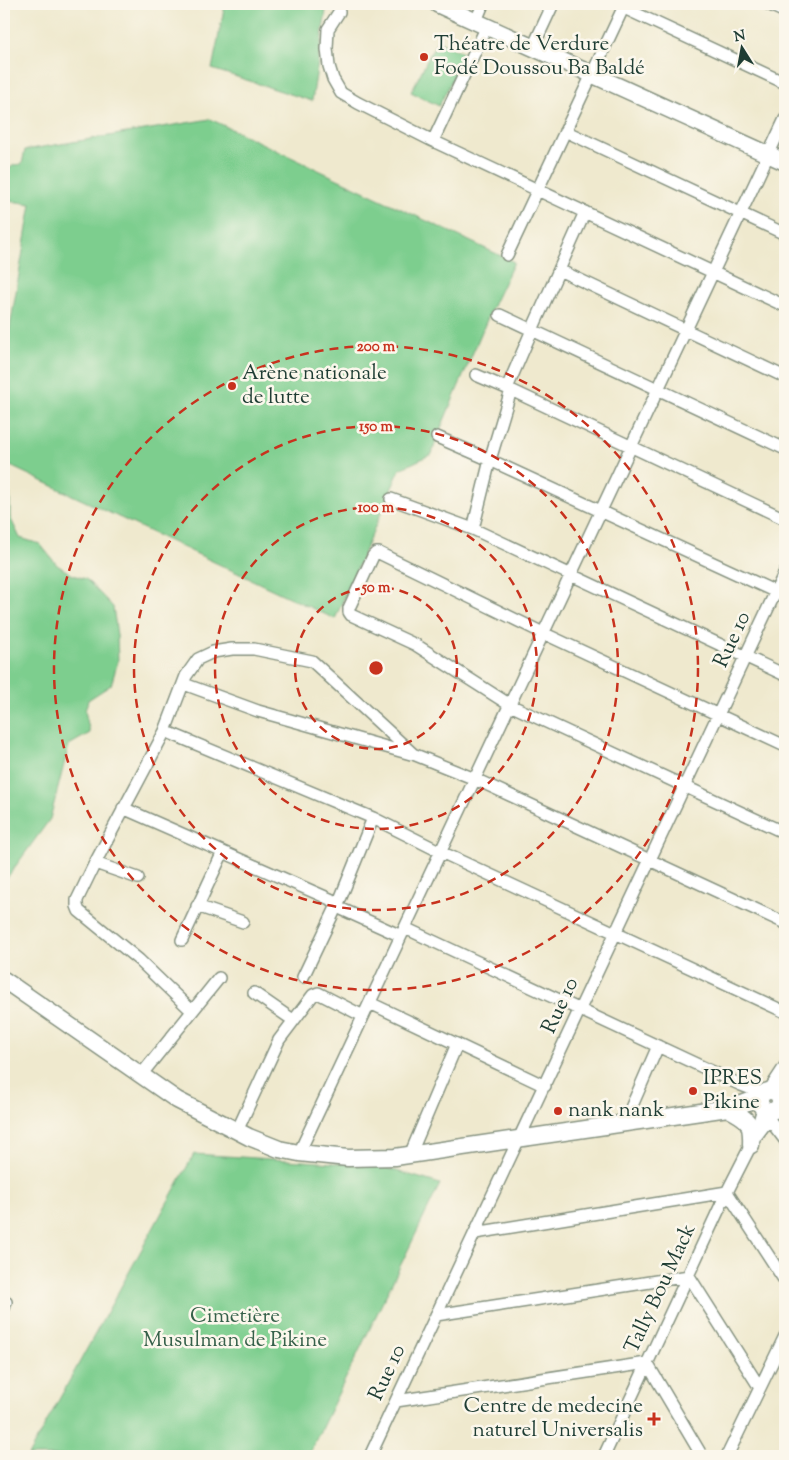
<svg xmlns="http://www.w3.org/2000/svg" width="789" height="1460" font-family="'Sorts Mill Goudy',serif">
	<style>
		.green { fill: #7dce8e; stroke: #4e8661 }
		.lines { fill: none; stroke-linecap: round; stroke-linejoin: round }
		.street-casing { stroke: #879381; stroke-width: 14 }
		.secondary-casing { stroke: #879381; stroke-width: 19 }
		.street { stroke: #fff; stroke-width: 11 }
		.secondary { stroke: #fff; stroke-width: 16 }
		.ring { fill: none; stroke: #c8321e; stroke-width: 2.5; stroke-dasharray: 9 6 }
		.poi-dot { fill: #c8321e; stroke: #fbf7ec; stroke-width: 2 }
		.labels { text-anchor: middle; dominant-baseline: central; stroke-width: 5; stroke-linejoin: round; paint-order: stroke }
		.poi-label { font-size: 21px; fill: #1f3d34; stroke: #fbf7ec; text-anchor: start }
		.street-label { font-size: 21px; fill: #1f3d34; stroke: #fbf7ec }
		.park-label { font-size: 21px; fill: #36614a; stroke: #fbf7ec }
		.centre { fill: #c8321e; stroke: #fbf7ec; stroke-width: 2.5 }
		.ring-label { font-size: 15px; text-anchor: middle; font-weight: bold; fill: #c8321e; stroke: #fbf7ec; stroke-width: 5; stroke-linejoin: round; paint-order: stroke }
	</style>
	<rect width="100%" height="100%" fill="#fbf7ec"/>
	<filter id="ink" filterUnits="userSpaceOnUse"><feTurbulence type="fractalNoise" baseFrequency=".02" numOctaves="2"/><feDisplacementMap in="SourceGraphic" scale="10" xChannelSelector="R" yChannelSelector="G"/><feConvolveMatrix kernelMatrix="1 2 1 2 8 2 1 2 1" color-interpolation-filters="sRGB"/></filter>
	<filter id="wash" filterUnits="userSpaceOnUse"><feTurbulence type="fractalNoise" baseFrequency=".0096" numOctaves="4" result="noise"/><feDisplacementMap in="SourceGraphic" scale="20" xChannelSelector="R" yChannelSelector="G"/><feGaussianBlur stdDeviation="1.12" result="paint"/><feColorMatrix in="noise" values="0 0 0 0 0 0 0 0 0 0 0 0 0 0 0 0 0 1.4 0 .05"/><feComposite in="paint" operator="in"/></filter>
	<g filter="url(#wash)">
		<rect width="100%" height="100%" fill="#efe9ce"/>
		<path class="green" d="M225,4H327L312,101L212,69Z
			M437,41L465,54L439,106L411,92Z
			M210,119L514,262L492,308L437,437L432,454L400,469L335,619L4,463V339H8L31,204L4,200L6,171L14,165L22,164L25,150Z
			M4,490L10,494V517L20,538L40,544L57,565L73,575L86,579L113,607L117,635L118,661L111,685L88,700L85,711L90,733L69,745L50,819L4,882Z
			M194,1154L380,1166L440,1184L308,1456H28Z"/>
	</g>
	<g filter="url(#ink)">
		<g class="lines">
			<defs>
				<path id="street" d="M768,4L785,12
					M624,8L785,83
					M339,12L328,29L327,49L329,66L333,79L341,93L358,103L433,141L785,306
					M476,21L483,4
					M533,47L553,4
					M565,131L785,234
					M433,141L487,26
					M507,255L625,4
					M559,270L785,377
					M500,315L785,449
					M476,375L511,390L785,519
					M507,388L532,330L585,212
					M437,437L490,460L776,592
					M391,499L473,529L785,675
					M473,529L490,460L511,390
					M184,684L258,711L411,754
					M165,731L373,818L441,852L785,1012
					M785,746L543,633L379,553H376L373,556L349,608V612L351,615L416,645L510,705L785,833
					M123,808L339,903
					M95,863L165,731L186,676L198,659L213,652L232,649H254L312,661L413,754L475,779L785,923
					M138,878L95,863L77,900V906L79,911L139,960L192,1011
					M197,906L243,922
					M337,907L401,936
					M405,928L741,1085L764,1094
					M182,940L223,852
					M303,977L341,897L373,818
					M254,993L293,1020
					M370,1003L545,1086
					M141,1075L219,978
					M768,1092L785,1066
					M779,1097L782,1073
					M769,1119L785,1140
					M624,1124L658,1046
					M237,1131L279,1040L313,995L318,993L363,1016
					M757,1135L769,1119L773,1111
					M299,1153L785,119
					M410,1155L457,1044
					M475,1233L727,1192L785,1281
					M4,1308L6,1302
					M436,1315L689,1276L760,1388
					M396,1401L647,1363L702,1456
					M370,1456L785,572
					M604,1456L727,1192L754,1139L763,1108
					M727,1456L785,1336"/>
				<path id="secondary" d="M437,4L785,162
					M4,980L177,1100L249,1137L279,1149L299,1153L348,1158L395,1157L721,1109L734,1107L761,1097
					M760 1101a10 10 0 1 1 20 0a10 10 0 1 1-20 0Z
					M727,1108C748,1119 752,1121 751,1145"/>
			</defs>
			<use href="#street" class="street-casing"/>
			<use href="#secondary" class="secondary-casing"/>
			<use href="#street" class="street"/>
			<use href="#secondary" class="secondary"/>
		</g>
	</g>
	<g class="ring">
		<circle cx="376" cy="668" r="81"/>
		<circle cx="376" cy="668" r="161"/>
		<circle cx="376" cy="668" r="242"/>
		<circle cx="376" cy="668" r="322"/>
	</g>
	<g class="poi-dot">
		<circle cx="424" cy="57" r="5"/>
		<circle cx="232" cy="386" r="5"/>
		<circle cx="693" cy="1091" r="5"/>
		<circle cx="558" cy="1111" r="5"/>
		<path d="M651.5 1411.5h5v5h5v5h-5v5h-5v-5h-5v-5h5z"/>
	</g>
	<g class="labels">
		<g class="poi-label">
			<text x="434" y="45">Théatre de Verdure<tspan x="434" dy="24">Fodé Doussou Ba Baldé</tspan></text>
			<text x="242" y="374">Arène nationale<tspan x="242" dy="24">de lutte</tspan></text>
			<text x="703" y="1079">IPRES<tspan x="703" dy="24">Pikine</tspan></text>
			<text x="568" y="1111">nank nank</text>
			<text x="643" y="1407" text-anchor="end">Centre de medecine<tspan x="643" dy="24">naturel Universalis</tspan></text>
		</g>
		<g class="street-label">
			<text transform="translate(733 640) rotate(-65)">Rue 10</text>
			<text transform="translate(561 1006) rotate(-65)">Rue 10</text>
			<text transform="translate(661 1289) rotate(-65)">Tally Bou Mack</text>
			<text transform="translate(388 1373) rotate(-65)">Rue 10</text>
		</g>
		<g class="park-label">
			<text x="235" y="1317">Cimetière<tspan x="235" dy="24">Musulman de Pikine</tspan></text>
		</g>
	</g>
	<circle cx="376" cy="668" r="8" class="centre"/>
	<g class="ring-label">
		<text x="376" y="351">200 m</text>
		<text x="376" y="431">150 m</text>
		<text x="376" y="512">100 m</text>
		<text x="376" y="592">50 m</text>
	</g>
	<rect width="789" height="1460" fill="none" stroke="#fbf7ec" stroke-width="20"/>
	<g transform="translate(742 48) rotate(349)" stroke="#fbf7ec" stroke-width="4" paint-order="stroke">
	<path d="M0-4L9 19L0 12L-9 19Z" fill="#1f3d34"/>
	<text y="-8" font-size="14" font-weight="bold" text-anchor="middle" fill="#1f3d34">N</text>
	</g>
</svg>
